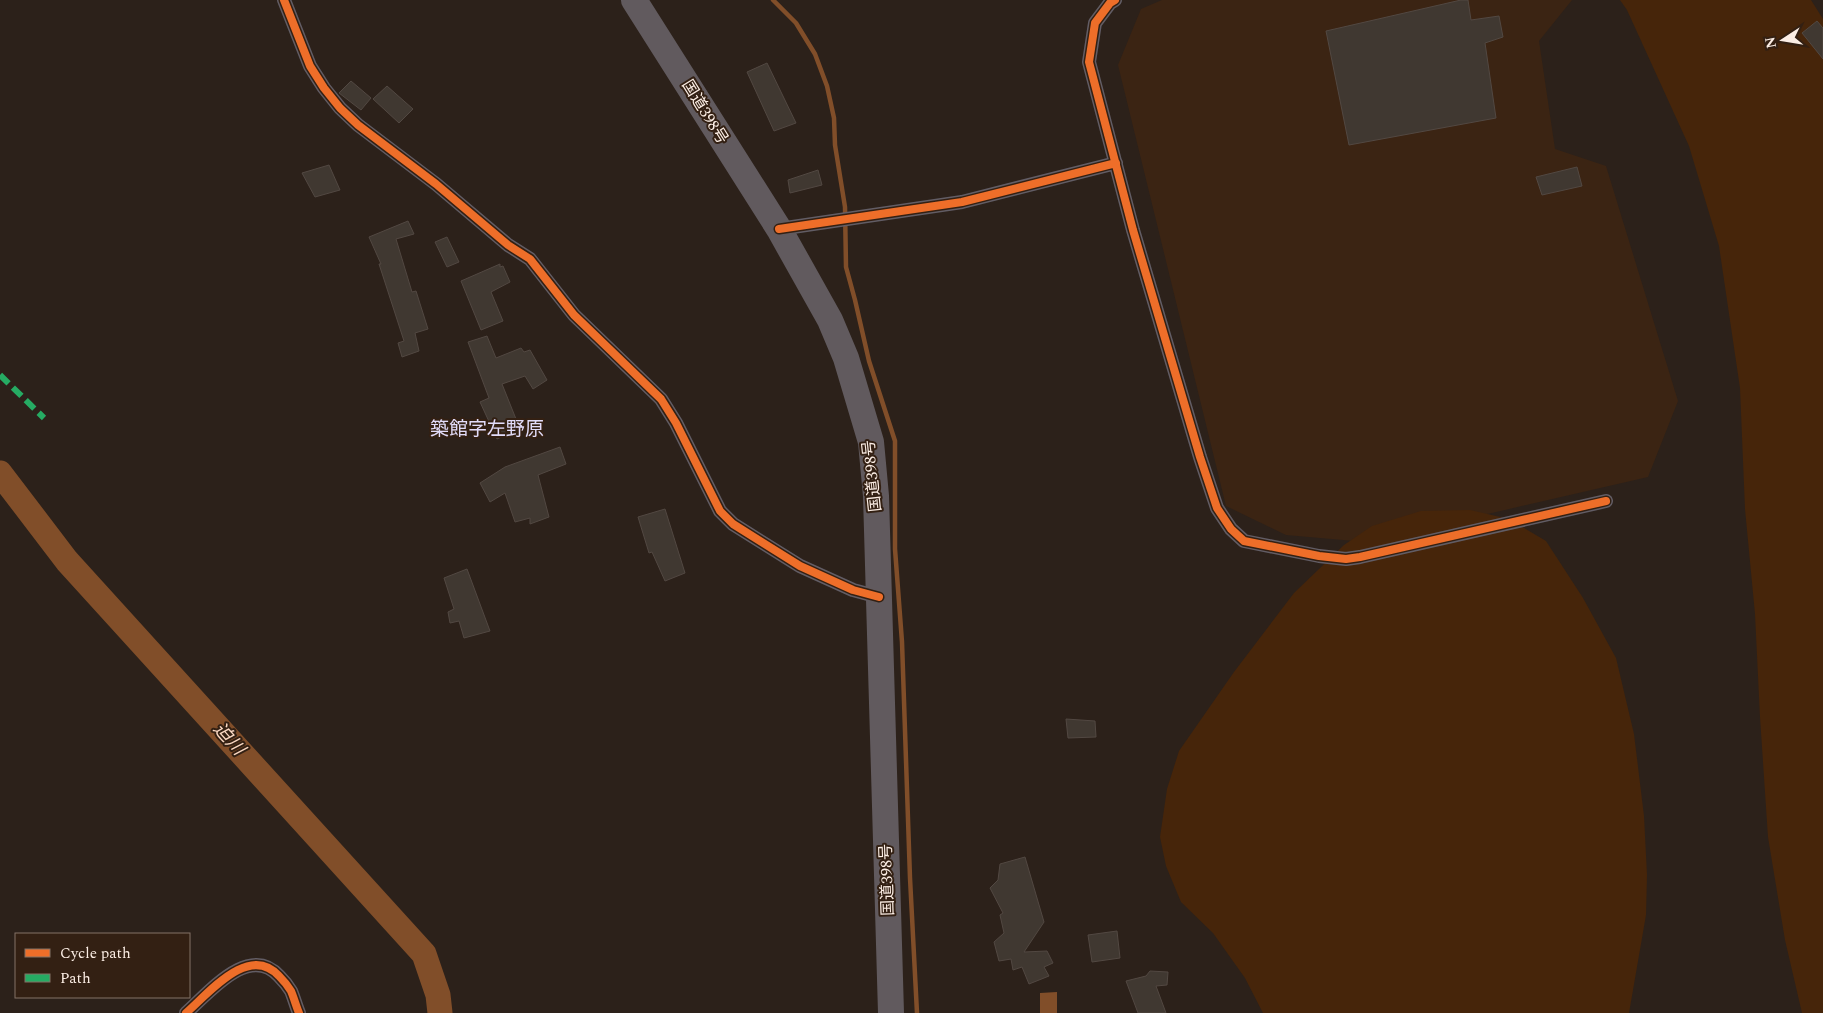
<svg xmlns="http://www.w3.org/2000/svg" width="1823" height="1013" font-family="Spectral,'Noto Sans JP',serif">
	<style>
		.built { fill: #3b2413 }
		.green { fill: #46250a }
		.water { fill: #814e29 }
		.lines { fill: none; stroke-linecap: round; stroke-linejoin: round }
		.stream { stroke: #814e29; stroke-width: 4.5 }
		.river { stroke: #814e29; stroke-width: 25 }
		.building { fill: #403831; stroke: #524842 }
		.street { stroke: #625d65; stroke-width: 14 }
		.highway { stroke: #615a5e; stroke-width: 26 }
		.quiet { stroke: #26ab63; stroke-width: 6; stroke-dasharray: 12 6; stroke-linecap: butt }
		.cycleway-casing { stroke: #332013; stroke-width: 11 }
		.cycleway { stroke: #ee6e29; stroke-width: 8 }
		.labels { text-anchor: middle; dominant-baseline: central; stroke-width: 4; stroke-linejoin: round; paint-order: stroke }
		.street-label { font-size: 16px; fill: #fceee5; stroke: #332013 }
		.water-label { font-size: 18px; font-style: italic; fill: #fcdac4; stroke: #332013 }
		.quarter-label { font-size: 19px; fill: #e2dcf9; stroke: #332013 }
	</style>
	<rect width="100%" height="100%" fill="#2c211a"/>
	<path class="built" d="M1162,0H1572L1539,41L1555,149L1606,166L1678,401L1648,477L1366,542L1286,535L1226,506L1118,65L1141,9Z"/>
	<path class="green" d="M1620,0H1811L1823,19V1013H1802L1785,940L1768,837L1760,717L1755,614L1745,509L1740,388L1719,246L1689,146L1627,10Z
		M1470,510L1509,519L1546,541L1583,598L1616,658L1634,734L1644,816L1647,875L1646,915L1629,1013H1263L1245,978L1213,933L1181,902L1166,866L1160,837L1167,789L1179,751L1234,672L1294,593L1344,545L1372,526L1421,511Z"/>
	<path class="water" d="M1057,992V1013H1040V993Z"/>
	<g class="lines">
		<path class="stream" d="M773,0L796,23L815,54L827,86L834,118L835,145L845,207L846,267L855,300L869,361L895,441V549L902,642L910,878L917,1013"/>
		<path class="river" d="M0,473L67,561L424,954L438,995L440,1013"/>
	</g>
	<path class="building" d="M1461,0H1468L1471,20L1499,16L1503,37L1485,43L1496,118L1349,145L1326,31Z
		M1817,21L1823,28V59L1802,33Z
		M767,63L796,123L774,131L747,72Z
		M351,81L371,98L361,110L339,93Z
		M387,86L413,109L399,123L373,99Z
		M329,165L340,190L315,197L302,173Z
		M1577,167L1582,186L1542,195L1536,177Z
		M818,170L822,185L790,193L788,180Z
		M408,221L414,234L396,239L412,292L416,291L428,329L415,333L419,351L402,357L398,343L404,341L379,264H381L369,237Z
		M447,237L459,262L447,267L435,242Z
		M500,264V267L503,266L510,282L491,292L503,321L481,330L461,281Z
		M487,336L496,358L521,348L524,352L530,350L547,380L533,389L525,376L502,384L520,429L497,439L480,402L489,398L468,342Z
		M560,447L566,464L538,475L549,517L530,524V518L515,522L505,493L490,502L480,483L505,467Z
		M665,509L685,573L665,581L652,552L649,553L638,517Z
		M467,569L490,631L464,638L459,621L450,623L448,612L454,609L444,578Z
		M1066,719L1095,721L1096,737L1068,738Z
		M1025,857L1044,922L1024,952L1047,951L1053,963L1044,967L1049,976L1029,984L1022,967L1013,970L1011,959L999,961L994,942L1004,933L1000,915L1003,913L990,888L998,880L1000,864Z
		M1117,931L1120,958L1092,962L1088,935Z
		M1150,971L1168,972L1167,985L1156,986L1166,1013H1138L1126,981L1146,976Z"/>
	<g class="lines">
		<path class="street" d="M284,0L310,66L324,88L340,108L358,125L436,184L508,245L530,259L574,315L661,399L676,423L720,511L733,524L800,566L853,590L879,597
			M1115,0L1110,3L1095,23L1089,62L1133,230L1200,457L1217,508L1231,529L1244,541L1319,556L1346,559L1360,557L1606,501
			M779,229L962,202L1116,163
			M186,1013C209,993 249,943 279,976C283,980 288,986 291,991C294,998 296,1006 299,1013"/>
		<path class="highway" d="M634,0L779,229L830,320L846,358L871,442L876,496L891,1013"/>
		<path class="quiet" d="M0,375L44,418"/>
		<defs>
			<path id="cycleway" d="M284,0L310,66L324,88L340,108L358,125L436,184L508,245L530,259L574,315L661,399L676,423L720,511L733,524L800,566L853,590L879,597
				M1115,0L1110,3L1095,23L1089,62L1133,230L1200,457L1217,508L1231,529L1244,541L1319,556L1346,559L1360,557L1606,501
				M779,229L962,202L1116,163
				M186,1013C209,993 249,943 279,976C283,980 288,986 291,991C294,998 296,1006 299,1013"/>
		</defs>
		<use href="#cycleway" class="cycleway-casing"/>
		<use href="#cycleway" class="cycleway"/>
	</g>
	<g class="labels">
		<g class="street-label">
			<text transform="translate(705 112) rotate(58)">国道398号</text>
			<text transform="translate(872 476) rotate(-96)">国道398号</text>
			<text transform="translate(887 880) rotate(-92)">国道398号</text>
		</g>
		<g class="water-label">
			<text transform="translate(229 739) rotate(48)">迫川</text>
		</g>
		<g class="quarter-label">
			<text x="487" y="429">築館字左野原</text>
		</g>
	</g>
	<rect x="15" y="933" width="175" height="65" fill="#332013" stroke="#837267"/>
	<rect x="25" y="949" width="25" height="8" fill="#ee6e29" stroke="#837267"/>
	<text x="60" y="958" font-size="15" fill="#fceee5">Cycle path</text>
	<rect x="25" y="974" width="25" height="8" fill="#26ab63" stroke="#837267"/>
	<text x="60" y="983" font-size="15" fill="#fceee5">Path</text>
	<g transform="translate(1783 40) rotate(258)" stroke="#332013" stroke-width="4" paint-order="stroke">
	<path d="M0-4L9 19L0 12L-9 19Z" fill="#fceee5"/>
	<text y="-8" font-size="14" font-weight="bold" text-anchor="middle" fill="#fceee5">N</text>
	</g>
</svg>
